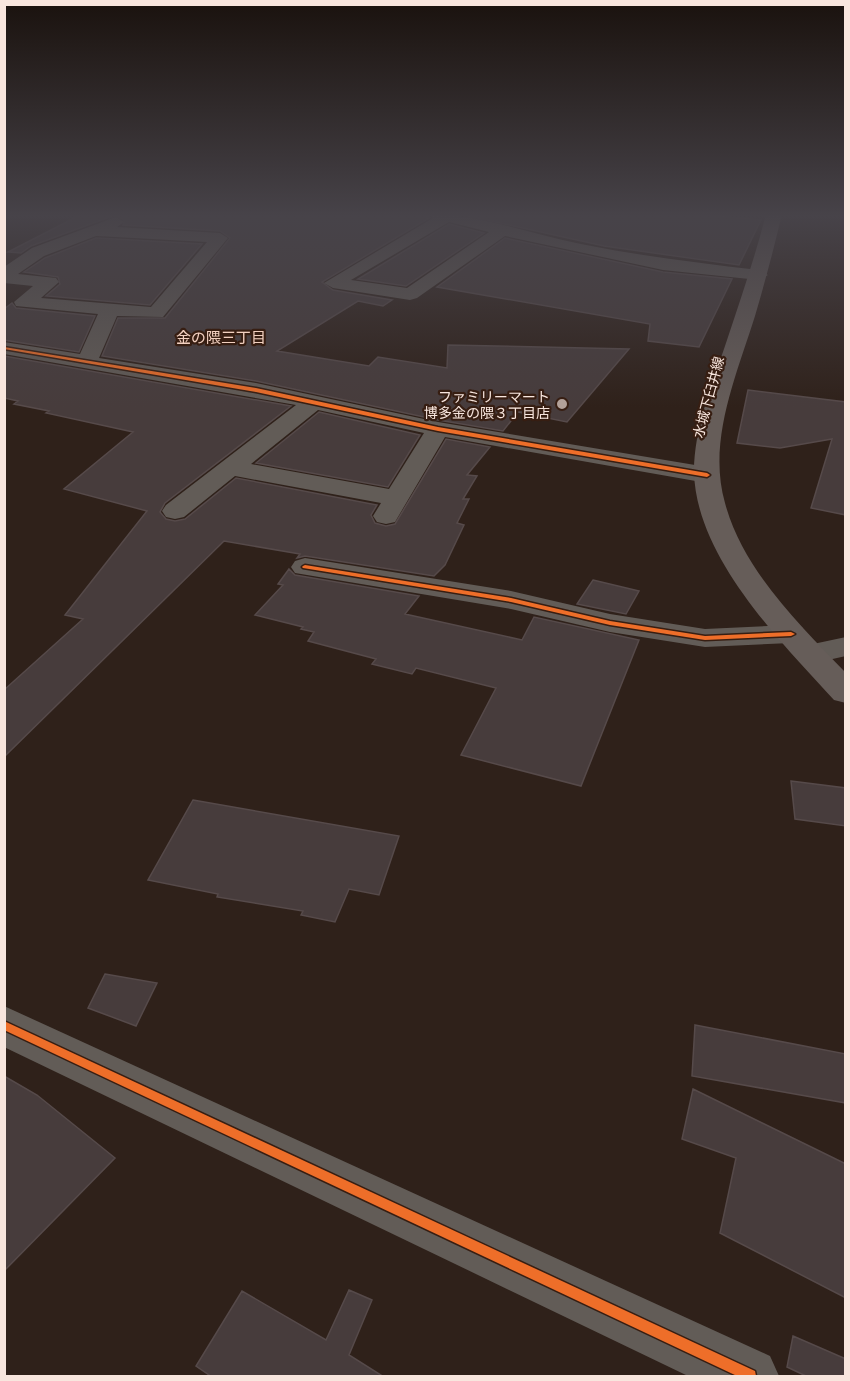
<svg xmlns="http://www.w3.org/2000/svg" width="850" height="1381" font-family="'Noto Sans','Noto Sans JP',sans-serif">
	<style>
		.building { fill: #473c3c; stroke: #564a4a; stroke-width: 1.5 }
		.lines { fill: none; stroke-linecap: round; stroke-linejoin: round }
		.street { fill: #625c57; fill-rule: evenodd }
		.secondary { fill: #665d59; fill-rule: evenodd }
		.cycleway-casing { stroke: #371e12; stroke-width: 3 }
		.cycleway { fill: #ee6e29; fill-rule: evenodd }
		.poi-dot { fill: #b2a199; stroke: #371e12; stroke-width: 2 }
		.labels { text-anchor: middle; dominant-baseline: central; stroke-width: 4.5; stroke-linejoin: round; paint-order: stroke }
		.far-poi-label { font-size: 14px; fill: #f8e6de; stroke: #371e12; text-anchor: end }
		.far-street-label { font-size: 14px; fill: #f8e6de; stroke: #371e12 }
		.far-neighbourhood-label { font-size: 15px; fill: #f2d0c0; stroke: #371e12 }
	</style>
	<rect width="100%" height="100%" fill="#2f211a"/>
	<path class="building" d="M82,214H426L429,218L322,282L333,290L392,300L383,306L358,301L277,351L369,366L378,357L447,368L448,345L629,349L567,422L518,412L503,431L438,420L256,381L102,356L118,318H165L230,238L220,231L123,225L125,220L115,215L31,246L21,253L8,252Z
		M459,214H698L761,220L739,265L604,246Z
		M449,224L484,233L406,286L358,279Z
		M96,238H97L202,244L150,305L46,296L60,284L58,277L24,272L45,258Z
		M505,238L663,272L732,279L699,347L648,341L650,324L437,287Z
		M12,303L16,308L95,316L79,352L4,340V309Z
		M4,356L291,406L165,503L160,512L166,519L175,521L185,519L236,478L377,505L371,515L375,523L386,526L395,524L446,439L490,447L467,475L477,476L463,499H469L457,523L464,525L445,565L434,576L305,556L297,558L300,554L224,541L4,757V690L83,619L65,615L147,511L64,489L133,432L46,413L49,411L14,404L18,401L4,398Z
		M748,390L846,402V515L811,508L832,439L780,448L737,443Z
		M319,412L420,435L388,487L256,463Z
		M289,569L295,575L419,596L405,614L522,640L534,617L639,640L581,786L461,755L496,688L416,668L412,674L372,664L376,659L308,641L314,632L301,629L303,627L255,615L283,585L278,584Z
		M593,580L639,591L626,614L577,604Z
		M791,781L846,788V826L795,819Z
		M193,800L399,836L379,895L349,889L335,922L301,915L303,911L217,897L218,894L148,880Z
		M105,974L157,983L136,1026L88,1008Z
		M695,1025L846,1054V1103L692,1076Z
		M4,1076L37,1095L115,1158L4,1271Z
		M693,1089L846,1164V1298L720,1233L736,1158L682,1139Z
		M349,1290L372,1300L349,1355L384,1377H212L196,1366L242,1291L326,1340Z
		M793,1336L846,1359V1377H808L787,1367Z"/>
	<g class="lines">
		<path class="street" d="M428,214C480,214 530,234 581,244C640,256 699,263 759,270L768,275L759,280L663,270L505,236L417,298L410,300L333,288L324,283L433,218ZM449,222L489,232L407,288L351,280Z
			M116,217L124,222L117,227L220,233L228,238L163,317L117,316L99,358L256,383L438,422L707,467L716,470L720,475L716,480L707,483L445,437L395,522L386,524L377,522L373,516L381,503L235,476L184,517L175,519L166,517L162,511L166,505L296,405L4,354V342L80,354L98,314L16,306L14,302L33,286L4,283V267L32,248ZM96,236H97L207,242L151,307L41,298L59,282L56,278L18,274L44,256ZM318,410L424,433L389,489L251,464Z
			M305,558L511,591L610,614L705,629L791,625L802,627L806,634L802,641L791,643L705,647L610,632L511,609L295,573L291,567L295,561Z
			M846,637V656L810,664L799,661L794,654L799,647Z
			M4,1006L770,1356L779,1376H688L4,1047Z"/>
		<path class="secondary" d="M766,214H782C774,248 765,282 755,316C737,374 707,441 725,503C743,570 799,624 846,673V703L834,700C780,641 696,557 694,472C694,427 713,382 727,340C741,298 755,257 766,214Z"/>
		<defs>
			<path id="cycleway" d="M4,347L256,388L438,427L707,473L710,475L707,477L438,431L256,392L4,349Z
				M305,565L511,598L610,621L705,636L791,632L795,634L791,636L705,640L610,625L511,602L303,568L302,567L303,566Z
				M4,1021L755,1371L756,1376H737L4,1030Z"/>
		</defs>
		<use href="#cycleway" class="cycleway-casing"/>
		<use href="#cycleway" class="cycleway"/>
	</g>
	<linearGradient id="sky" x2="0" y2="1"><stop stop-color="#1a120e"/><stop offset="0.53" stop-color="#474349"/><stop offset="1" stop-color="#474349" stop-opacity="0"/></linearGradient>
	<rect width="850" height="407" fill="url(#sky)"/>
	<circle class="poi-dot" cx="562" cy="404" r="6"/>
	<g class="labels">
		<g class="far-poi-label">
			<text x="550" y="396">ファミリーマート<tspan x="550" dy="16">博多金の隈３丁目店</tspan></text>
		</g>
		<g class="far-street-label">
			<text transform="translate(708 397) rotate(-75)">水城下臼井線</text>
		</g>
		<g class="far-neighbourhood-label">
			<text x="221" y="337">金の隈三丁目</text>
		</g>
	</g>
	<rect width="850" height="1381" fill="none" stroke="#f8e6de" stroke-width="12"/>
</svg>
